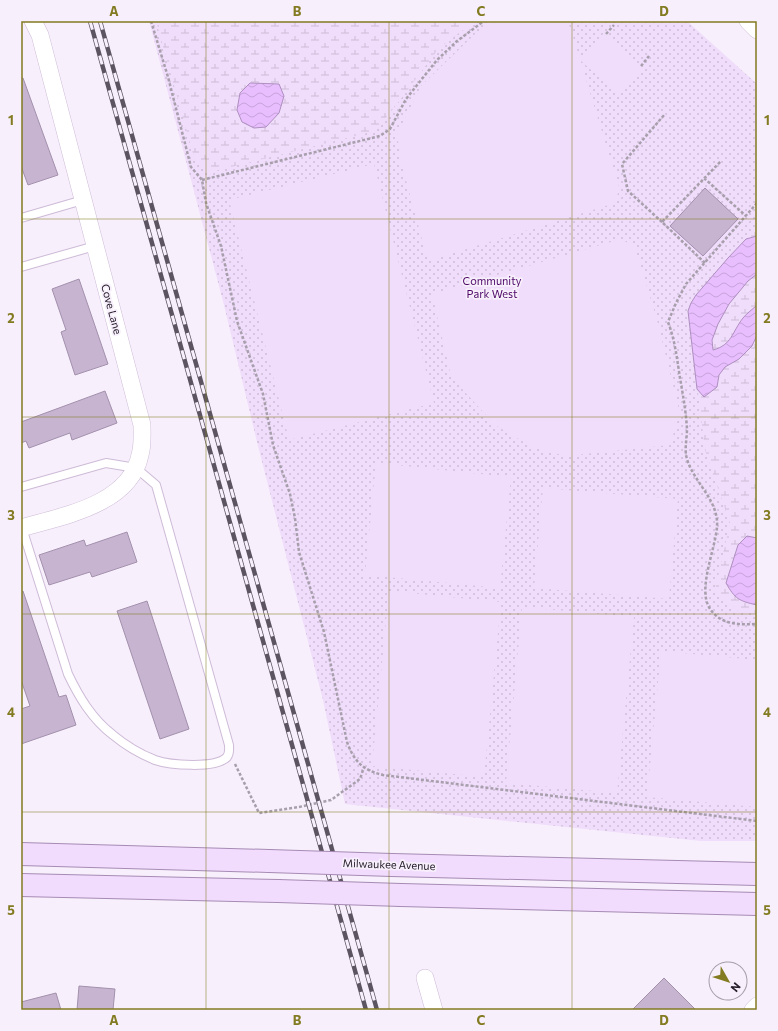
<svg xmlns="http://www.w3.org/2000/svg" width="778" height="1031" font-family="Commissioner,sans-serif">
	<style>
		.grass { fill: url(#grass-dots) }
		.wetland { fill: url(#wetland-marsh) }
		.pitch { fill: #f0dcfb }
		.water { fill: url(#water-waves); stroke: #ae8fbf }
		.building { fill: #c7b4d1; stroke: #a390ad }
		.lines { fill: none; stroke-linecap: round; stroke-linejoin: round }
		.lane-casing { stroke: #cebbd8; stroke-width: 10 }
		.street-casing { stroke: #cebbd8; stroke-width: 18 }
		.primary-casing { stroke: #a68bb4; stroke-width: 24 }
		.path { stroke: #a79fab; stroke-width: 2.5; stroke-dasharray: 3 2; stroke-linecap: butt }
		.lane { stroke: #fff; stroke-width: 8 }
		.street { stroke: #fff; stroke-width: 17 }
		.primary { stroke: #f2dcfe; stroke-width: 22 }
		.rail-casing { stroke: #5c5460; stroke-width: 4.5 }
		.rail { stroke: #f7effb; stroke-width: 3; stroke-dasharray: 9; stroke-linecap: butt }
		.primary-bridge-casing { stroke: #a68bb4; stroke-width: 24; stroke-linecap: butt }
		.primary-bridge { stroke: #f2dcfe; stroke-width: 22 }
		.grid { fill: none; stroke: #837b21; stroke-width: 1; stroke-opacity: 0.55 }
		.labels { text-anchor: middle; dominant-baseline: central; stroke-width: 3.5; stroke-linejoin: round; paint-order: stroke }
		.park-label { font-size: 11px; fill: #4d0667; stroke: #f7effb }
		.street-label { font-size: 11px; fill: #28212c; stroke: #f7effb }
		.neatline { fill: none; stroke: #837b21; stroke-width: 1.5 }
		.grid-label { font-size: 13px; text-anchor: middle; font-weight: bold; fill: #837b21 }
	</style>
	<defs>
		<pattern id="grass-dots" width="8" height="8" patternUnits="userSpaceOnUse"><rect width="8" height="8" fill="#f0dcfb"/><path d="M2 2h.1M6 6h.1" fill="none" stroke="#cebcd7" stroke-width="1.8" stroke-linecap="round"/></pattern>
		<pattern id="wetland-marsh" width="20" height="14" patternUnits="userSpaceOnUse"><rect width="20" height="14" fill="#f0dcfb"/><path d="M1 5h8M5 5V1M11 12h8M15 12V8" fill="none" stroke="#cebcd7"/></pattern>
		<pattern id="water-waves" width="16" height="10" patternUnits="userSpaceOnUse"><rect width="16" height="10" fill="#e8befe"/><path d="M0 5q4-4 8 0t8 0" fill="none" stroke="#c7a3da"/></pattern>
	</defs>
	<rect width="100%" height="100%" fill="#f7effb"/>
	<path class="grass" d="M149,21H687L757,84V841H701L345,804L323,700L258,446L223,301Z"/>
	<path class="wetland" d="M156,21H475L439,48L394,108L375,131L211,172L195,161Z
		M757,224V614L738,611L715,590L730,523L705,450L688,311L691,303L696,295L746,239Z"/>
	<path class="pitch" d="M496,21H568L580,59L604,33L643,68L619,95L580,60L620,190L612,204L428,261L401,162L397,134L421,86L475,34Z
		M374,164L434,403L289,440L229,200Z
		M621,239L635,247L657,320L680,413L670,445L566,456L534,448L495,425L463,390L450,372L432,294Z
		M376,463L511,477L500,588L365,575Z
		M543,488L678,499L669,599L534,588Z
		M389,591L501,602L484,777L372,766Z
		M522,607L634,617L617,793L506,783Z
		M661,651L757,660V807L647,797Z"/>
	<path class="water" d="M250,83L279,84L284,96L279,113L266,127L254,128L242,122L237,110L240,93Z
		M757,236V274L748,281L729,304L718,324L712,340L713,350C732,345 732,332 743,318C747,313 753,309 757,305V335L752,346L739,359L725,367L719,375L717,387L704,397L697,389L688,311L691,303L696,295L728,258L746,239Z
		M747,536L757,538V605C739,601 735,599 726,583L738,545Z"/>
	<path class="building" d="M21,78H23L58,175L28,185L21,166Z
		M705,188L738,219L703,256L670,226Z
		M79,279L108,364L75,375L61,332L66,330L52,289Z
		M105,391L117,423L72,440L70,433L29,448L26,441L21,443V422Z
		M127,532L137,562L92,577L90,572L49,585L39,555L84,540L86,546Z
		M21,591H23L59,697L66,695L76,725L21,744V709L30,706L21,680Z
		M147,601L189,729L160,739L117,611Z
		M664,978L696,1010H632Z
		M79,986L115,989L113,1010H77Z
		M56,993L61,1010H21V1002Z"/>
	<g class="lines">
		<defs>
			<path id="lane" d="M21,218L83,200
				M21,267L95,246
				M21,487L106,463L136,468L156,485L229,745C229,749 230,753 227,757C216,769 169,765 155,760C140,754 125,745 113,735C92,719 79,697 68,674L22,528"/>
			<path id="street" d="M748,21L757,30
				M21,528C62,516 130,505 140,455C143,445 142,435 142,425L40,35L33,21
				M425,978L434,1010
				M753,1010L757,1006"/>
			<path id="primary" d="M21,854L269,861
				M392,865L757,874
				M21,885L278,891
				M401,895L757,904"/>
		</defs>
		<use href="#lane" class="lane-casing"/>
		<use href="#street" class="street-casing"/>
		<use href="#primary" class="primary-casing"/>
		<path class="path" d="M151,21L168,77L191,167L202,180L206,203L221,246L237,321L263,394L273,445L290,494L295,518L299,552L324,632L347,742C354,761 362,770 383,775L757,821
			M606,34L614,25
			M641,66L649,56
			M704,178L746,216
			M202,180L380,136L390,129L406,99L437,60L457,41L484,21
			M757,203L686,284L676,303L668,322C675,340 677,359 680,378C683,395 686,412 687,429C687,439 684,450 687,459C694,483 719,500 717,527C715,550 698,588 709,607C719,625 739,625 757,624
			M662,222L628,191L622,164L665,114
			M705,263L662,222L721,161
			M235,764L259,813L299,807L331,800L360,779L364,767"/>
		<use href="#lane" class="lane"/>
		<use href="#street" class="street"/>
		<use href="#primary" class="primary"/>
		<defs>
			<path id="rail" d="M90,21L366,1010
				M100,21L377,1010"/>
		</defs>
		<use href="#rail" class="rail-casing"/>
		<use href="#rail" class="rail"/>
		<defs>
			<path id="primary-bridge" d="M269,861L392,865
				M278,891L401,895"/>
		</defs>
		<use href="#primary-bridge" class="primary-bridge-casing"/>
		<use href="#primary-bridge" class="primary-bridge"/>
	</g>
	<path class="grid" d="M206,21V1010M389,21V1010M572,21V1010M21,219H757M21,417H757M21,614H757M21,812H757"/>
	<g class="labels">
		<g class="park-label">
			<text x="492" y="280">Community<tspan x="492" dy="13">Park West</tspan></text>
		</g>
		<g class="street-label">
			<text transform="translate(112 309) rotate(75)">Cove Lane</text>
			<text transform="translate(389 864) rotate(2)">Milwaukee Avenue</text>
		</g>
	</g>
	<rect width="778" height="1031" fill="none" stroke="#f7effb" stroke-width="44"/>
	<g transform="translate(728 981) rotate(129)"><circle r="19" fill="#f7effb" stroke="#a49da8"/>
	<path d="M0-3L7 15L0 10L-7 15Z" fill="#837b21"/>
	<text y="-6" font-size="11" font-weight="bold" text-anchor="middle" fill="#28212c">N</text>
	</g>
	<rect x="22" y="22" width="734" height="987" class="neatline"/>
	<g class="grid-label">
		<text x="114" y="16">A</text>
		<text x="297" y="16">B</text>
		<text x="481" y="16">C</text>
		<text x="664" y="16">D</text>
		<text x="11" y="125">1</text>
		<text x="767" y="125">1</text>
		<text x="11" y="323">2</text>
		<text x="767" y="323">2</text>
		<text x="11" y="520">3</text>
		<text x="767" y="520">3</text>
		<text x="11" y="717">4</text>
		<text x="767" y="717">4</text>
		<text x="11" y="915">5</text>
		<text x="767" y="915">5</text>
		<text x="114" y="1025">A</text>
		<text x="297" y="1025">B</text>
		<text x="481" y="1025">C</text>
		<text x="664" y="1025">D</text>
	</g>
</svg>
